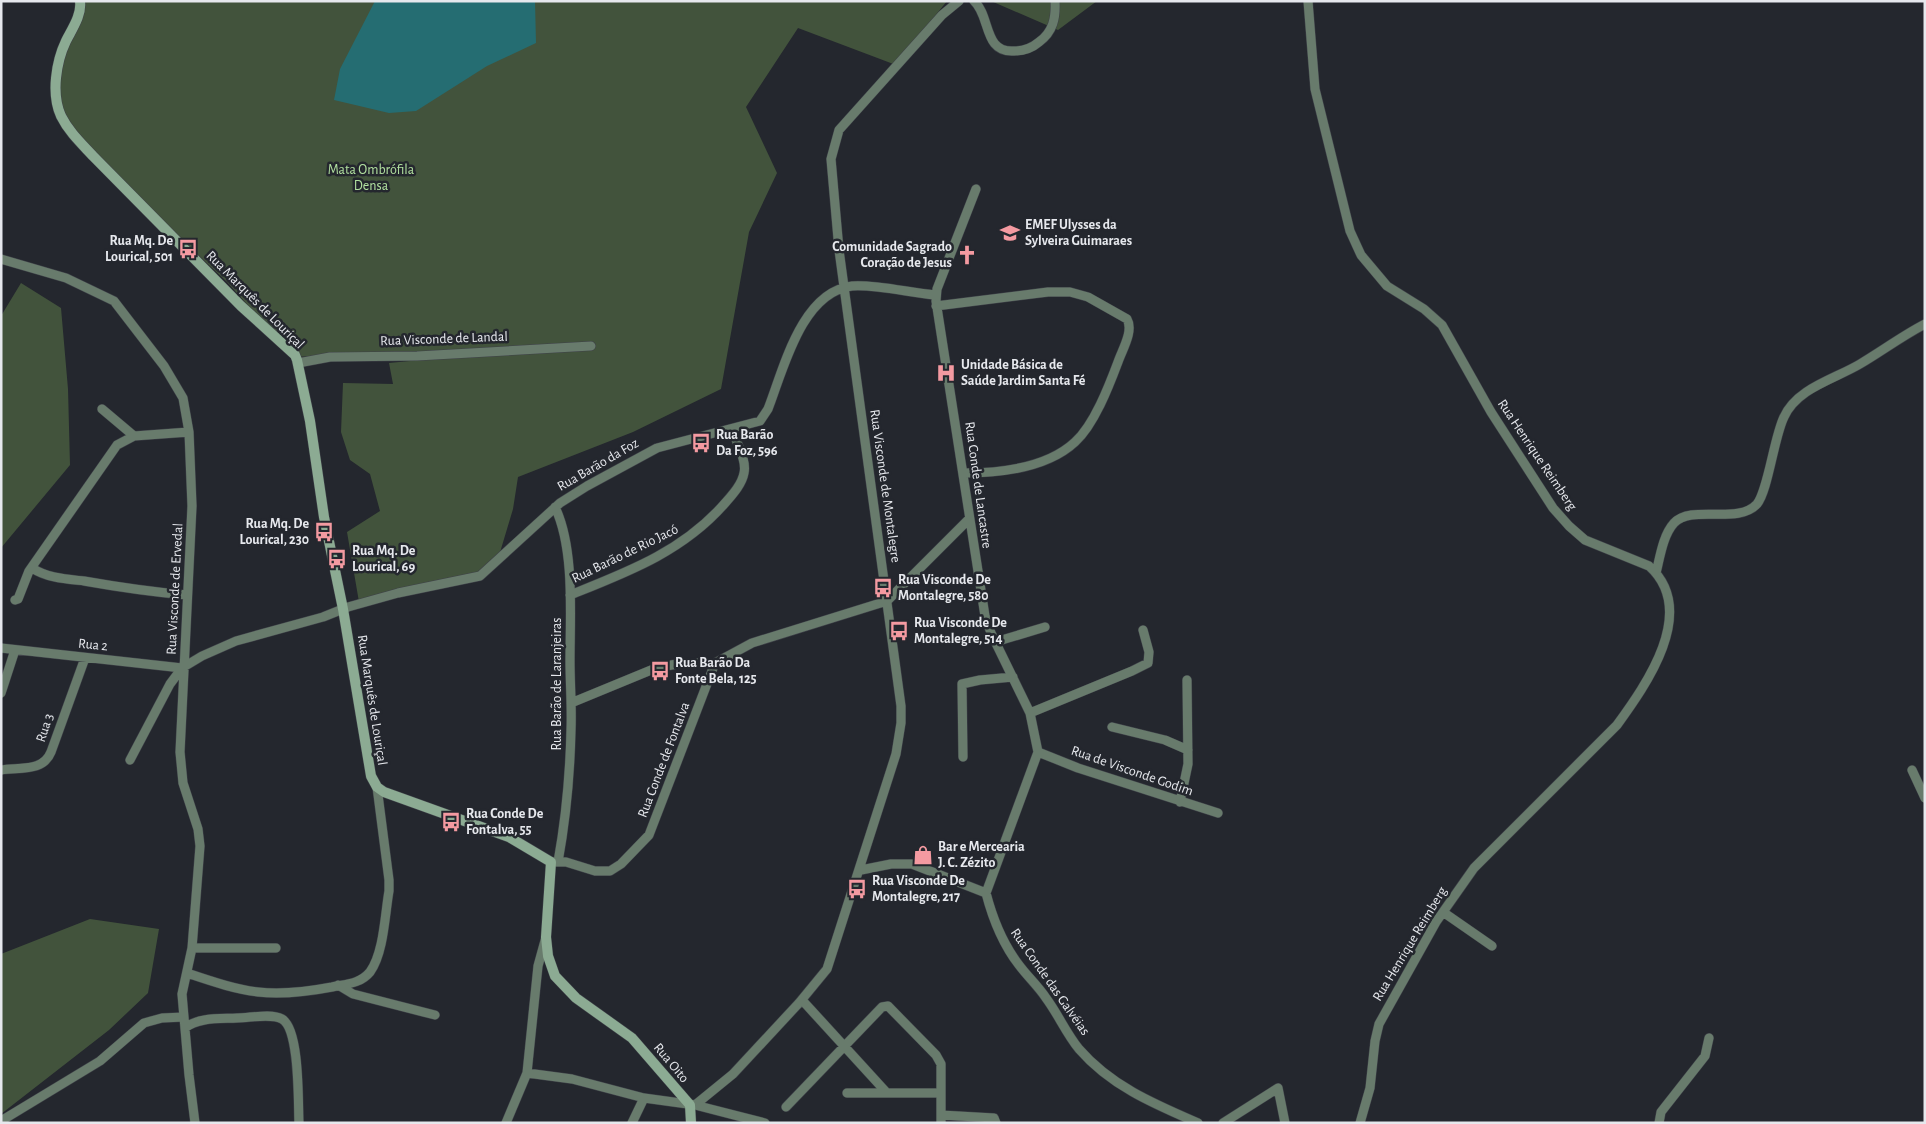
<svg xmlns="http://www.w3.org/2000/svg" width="1926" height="1124" font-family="'Alegreya Sans',sans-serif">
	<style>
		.green { fill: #42533c }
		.water { fill: #256d72 }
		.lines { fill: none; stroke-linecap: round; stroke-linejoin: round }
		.minor-casing { stroke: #3f4249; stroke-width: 10 }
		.secondary-casing { stroke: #3f4249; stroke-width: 11 }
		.minor { stroke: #687b6c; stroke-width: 9 }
		.secondary { stroke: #8cab93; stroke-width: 10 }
		.labels { text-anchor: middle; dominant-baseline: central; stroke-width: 5; stroke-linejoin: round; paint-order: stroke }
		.park-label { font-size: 14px; fill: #b1e09f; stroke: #24272e }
		.poi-label { font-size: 14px; font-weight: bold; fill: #e6e8ed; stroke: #24272e; text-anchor: start }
		.street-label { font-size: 14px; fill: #e6e8ed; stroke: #24272e }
	</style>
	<rect width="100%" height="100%" fill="#24272e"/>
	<path class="green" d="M83,1H947L896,65L798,28L746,107L777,173L749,232L721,389L633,432L518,477L513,509L498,559L483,574L359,602L347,532L380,511L370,474L350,460L341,432L343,383L393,384L389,363L574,345L294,357L227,282L79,143L61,117L59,60Z
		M991,1H1097L1058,30Z
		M21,283L61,308L68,389L70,465L1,548V316Z
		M90,919L159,929L148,993L109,1030L1,1114V954Z"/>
	<path class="water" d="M375,1H535L536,43L487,66L416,111L389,113L334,100L340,69Z"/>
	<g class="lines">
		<defs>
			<path id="minor" d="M974,1C991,16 983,53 1014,51C1023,51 1032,48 1039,42C1053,32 1056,18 1055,1
				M1308,1L1315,89L1350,231L1361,255L1387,286L1424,309L1442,325L1491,412L1553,508L1569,526L1585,540L1649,566C1699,611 1646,685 1617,725L1474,868L1436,922L1379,1024L1375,1041L1370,1088L1360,1123
				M976,189L937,289L936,301L985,616L991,633L1030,713L1038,752L986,893
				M1,259L66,278L114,301L164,366L183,398L189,432L192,506L180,752L183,783L198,829L200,846L192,948L182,994L189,1075L195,1123
				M936,306L1048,292H1070L1088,297L1127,319C1134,331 1122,350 1118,362C1109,386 1094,425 1075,442C1047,468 1000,473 964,473
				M298,363L330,357L417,356L591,346
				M102,409L134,436
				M555,507C575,549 570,616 570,661C570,684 572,707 571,730C570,774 566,818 558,862
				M32,568C47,578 66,579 84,581C118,587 152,592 187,595
				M1656,573C1660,557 1663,535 1674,523C1692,504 1738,525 1757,504C1768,491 1774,437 1784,417C1797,388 1835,379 1860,364C1882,351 1902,336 1925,324
				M570,595C628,572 684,551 726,502C733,494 742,484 744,473C747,460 736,442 732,429
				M15,600L18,599L29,571L117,445L134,436L189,432
				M995,642L1045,627
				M1,648L182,668
				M1,693L15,650
				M571,703L656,668L682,663H715L752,643L887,601L969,519
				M1030,713L1132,671L1148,663L1149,652L1143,630
				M1112,727L1165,740L1188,750
				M1038,752L1078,768L1218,813
				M963,757L962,684L980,680L1013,677
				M130,760L170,684L182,668L202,656L236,641L323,617L348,607L398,593L480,576L560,503L587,486L657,448L760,421L768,409C783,371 801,292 852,286C876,284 910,293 935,295
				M1,770C20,767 43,772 51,752L85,658
				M1912,770L1925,798
				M1180,802L1188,764L1187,680
				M552,862H566L595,871H610L621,864L649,835L715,663
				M861,870L891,864H912L986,893C993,920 1002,943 1019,965C1028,977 1038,986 1046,998C1058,1014 1066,1033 1079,1049C1111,1086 1154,1104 1198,1123
				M1443,912L1492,946
				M192,948H276
				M187,973C246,993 269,999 332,987C346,984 360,984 370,972C384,953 385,913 389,891V880L377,787
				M338,985L353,994L435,1015
				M802,1000L887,1093
				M185,1028C198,1017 221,1019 237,1018C250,1018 271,1013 282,1019C300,1029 298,1103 299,1123
				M527,1073L572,1079L644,1098L695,1105L765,1123
				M941,1093V1123
				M695,1105L733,1074L799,1003L827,969L896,754L901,723V706L839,250L831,159L839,130L942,15L959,1
				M786,1107L882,1007L888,1006L936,1055L941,1064V1093H847
				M941,1115L994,1118L996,1123
				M1,1121L100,1061L144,1023L162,1018L184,1017
				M506,1123L527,1073L538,966L546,937
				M632,1123L644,1098
				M1223,1123L1278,1088L1285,1123
				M1659,1123L1661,1112L1705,1056L1709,1038"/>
			<path id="secondary" d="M80,1C82,15 72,29 66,41C56,62 51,94 61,116C69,132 81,143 93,156L241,306L295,355L297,360L310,421L324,517L343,609L371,776L377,787L384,792L509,837L551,862L546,937L548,956L555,976L576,998L632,1038L690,1105L691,1123"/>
		</defs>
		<use href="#minor" class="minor-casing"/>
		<use href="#secondary" class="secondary-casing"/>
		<use href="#minor" class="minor"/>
		<use href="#secondary" class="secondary"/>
	</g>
	<defs>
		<symbol id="school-bare" viewBox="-9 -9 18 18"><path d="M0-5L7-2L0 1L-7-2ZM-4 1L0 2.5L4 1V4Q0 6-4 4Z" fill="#f49aa1" stroke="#24272e" stroke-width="2.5" paint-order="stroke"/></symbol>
		<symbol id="bus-bare" viewBox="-9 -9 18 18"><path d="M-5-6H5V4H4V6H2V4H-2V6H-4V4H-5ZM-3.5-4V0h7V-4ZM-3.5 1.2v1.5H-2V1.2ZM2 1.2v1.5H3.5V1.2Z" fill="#f49aa1" stroke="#24272e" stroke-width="2.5" paint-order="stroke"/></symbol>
		<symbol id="church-bare" viewBox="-9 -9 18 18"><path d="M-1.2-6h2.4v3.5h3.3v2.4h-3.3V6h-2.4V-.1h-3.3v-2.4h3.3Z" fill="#f49aa1" stroke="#24272e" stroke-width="2.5" paint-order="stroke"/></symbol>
		<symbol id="hospital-bare" viewBox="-9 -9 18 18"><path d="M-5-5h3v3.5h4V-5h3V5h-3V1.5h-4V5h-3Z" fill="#f49aa1" stroke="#24272e" stroke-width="2.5" paint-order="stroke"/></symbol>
		<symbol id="shop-bare" viewBox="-9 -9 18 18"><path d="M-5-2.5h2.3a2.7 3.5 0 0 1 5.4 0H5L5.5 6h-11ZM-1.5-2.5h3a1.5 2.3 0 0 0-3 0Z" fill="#f49aa1" stroke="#24272e" stroke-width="2.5" paint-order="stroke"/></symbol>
	</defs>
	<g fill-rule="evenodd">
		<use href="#school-bare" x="996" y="219" width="28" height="28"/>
		<use href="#bus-bare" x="174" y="235" width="28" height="28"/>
		<use href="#church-bare" x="953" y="241" width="28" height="28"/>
		<use href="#hospital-bare" x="932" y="359" width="28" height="28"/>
		<use href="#bus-bare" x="687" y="429" width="28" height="28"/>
		<use href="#bus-bare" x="310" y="518" width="28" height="28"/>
		<use href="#bus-bare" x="323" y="545" width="28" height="28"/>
		<use href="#bus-bare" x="869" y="574" width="28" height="28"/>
		<use href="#bus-bare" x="885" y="617" width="28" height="28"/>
		<use href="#bus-bare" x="646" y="657" width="28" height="28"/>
		<use href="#bus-bare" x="437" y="808" width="28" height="28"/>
		<use href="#shop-bare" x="909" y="841" width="28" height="28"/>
		<use href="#bus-bare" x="843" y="875" width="28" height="28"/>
	</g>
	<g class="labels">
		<g class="park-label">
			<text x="371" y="170">Mata Ombrófila<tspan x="371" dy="16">Densa</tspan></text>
		</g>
		<g class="poi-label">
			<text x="1025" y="225">EMEF Ulysses da<tspan x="1025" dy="16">Sylveira Guimaraes</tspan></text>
			<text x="173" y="241" text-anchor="end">Rua Mq. De<tspan x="173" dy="16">Lourical, 501</tspan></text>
			<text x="952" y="247" text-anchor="end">Comunidade Sagrado<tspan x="952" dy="16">Coração de Jesus</tspan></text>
			<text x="961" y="365">Unidade Básica de<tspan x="961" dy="16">Saúde Jardim Santa Fé</tspan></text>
			<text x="716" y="435">Rua Barão<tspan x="716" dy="16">Da Foz, 596</tspan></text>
			<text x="309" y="524" text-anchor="end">Rua Mq. De<tspan x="309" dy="16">Lourical, 230</tspan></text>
			<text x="352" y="551">Rua Mq. De<tspan x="352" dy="16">Lourical, 69</tspan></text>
			<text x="898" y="580">Rua Visconde De<tspan x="898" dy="16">Montalegre, 580</tspan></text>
			<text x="914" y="623">Rua Visconde De<tspan x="914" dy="16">Montalegre, 514</tspan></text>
			<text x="675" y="663">Rua Barão Da<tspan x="675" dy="16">Fonte Bela, 125</tspan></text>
			<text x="466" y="814">Rua Conde De<tspan x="466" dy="16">Fontalva, 55</tspan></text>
			<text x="938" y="847">Bar e Mercearia<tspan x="938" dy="16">J. C. Zézito</tspan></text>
			<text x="872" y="881">Rua Visconde De<tspan x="872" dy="16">Montalegre, 217</tspan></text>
		</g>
		<g class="street-label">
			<text transform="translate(255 300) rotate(45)">Rua Marquês de Louriçal</text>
			<text transform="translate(444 339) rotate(-2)">Rua Visconde de Landal</text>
			<text transform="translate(1537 455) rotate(56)">Rua Henrique Reimberg</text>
			<text transform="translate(598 465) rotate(-30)">Rua Barão da Foz</text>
			<text transform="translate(978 485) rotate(82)">Rua Conde de Lancastre</text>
			<text transform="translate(885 486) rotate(82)">Rua Visconde de Montalegre</text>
			<text transform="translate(625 554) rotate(-26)">Rua Barão de Rio Jacó</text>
			<text transform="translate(175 589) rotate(-87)">Rua Visconde de Ervedal</text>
			<text transform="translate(93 645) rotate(6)">Rua 2</text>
			<text transform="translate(557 684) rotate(-90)">Rua Barão de Laranjeiras</text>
			<text transform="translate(372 700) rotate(81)">Rua Marquês de Louriçal</text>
			<text transform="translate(45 728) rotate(-72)">Rua 3</text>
			<text transform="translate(664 760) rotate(-69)">Rua Conde de Fontalva</text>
			<text transform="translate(1132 771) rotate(19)">Rua de Visconde Godim</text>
			<text transform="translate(1410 944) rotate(-59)">Rua Henrique Reimberg</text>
			<text transform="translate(1050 982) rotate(55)">Rua Conde das Galvéias</text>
			<text transform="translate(671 1063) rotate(50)">Rua Oito</text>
		</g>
	</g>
	<rect width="1926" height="1124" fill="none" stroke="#e6e8ed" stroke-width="5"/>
</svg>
